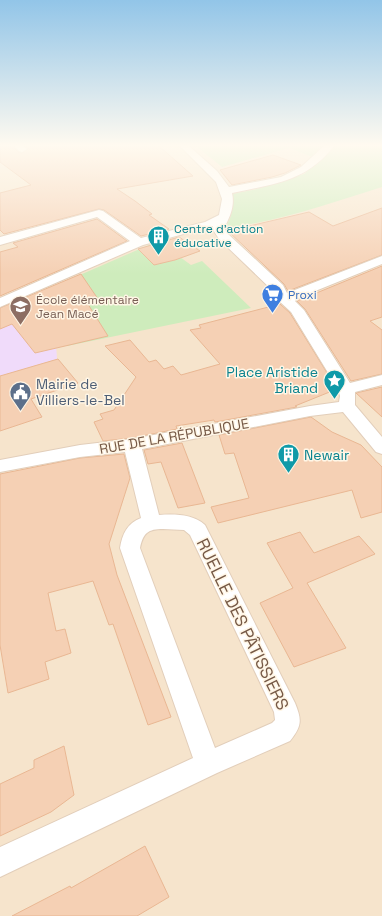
<svg xmlns="http://www.w3.org/2000/svg" width="382" height="916" font-family="'Space Grotesk',sans-serif">
	<style>
		.residential { fill: #f6e4cc }
		.education { fill: #f0dbfa }
		.green { fill: #ceecbc }
		.building { fill: #f5d0b4; stroke: #e9b793 }
		.lines { fill: none; stroke-linecap: round; stroke-linejoin: round }
		.street-casing { stroke: #e2ceba; stroke-width: 2 }
		.street { fill: #fff; fill-rule: evenodd }
		.labels { text-anchor: middle; dominant-baseline: central; stroke-width: 3; stroke-linejoin: round; paint-order: stroke }
		.far-culture-label { font-size: 12px; fill: #0d838f; stroke: #fff6e6; text-anchor: start }
		.far-shop-label { font-size: 12px; fill: #366cbe; stroke: #fff6e6; text-anchor: start }
		.far-education-label { font-size: 12px; fill: #785e54; stroke: #fff6e6; text-anchor: start }
		.culture-label { font-size: 14px; fill: #0d838f; stroke: #fff6e6; text-anchor: end }
		.service-label { font-size: 14px; fill: #4e5e75; stroke: #fff6e6; text-anchor: start }
		.street-label { font-size: 14px; fill: #755845; stroke: #fff6e6 }
		.near-street-label { font-size: 17px; fill: #755845; stroke: #fff6e6 }
	</style>
	<rect width="100%" height="100%" fill="#fef3de"/>
	<path class="residential" d="M0,146H382V916H0Z"/>
	<path class="education" d="M0,310L56,344L57,359L0,376Z"/>
	<path class="green" d="M196,146H382V187C331,203 278,222 225,228C231,220 235,204 232,194L257,189L304,174L320,160L289,148L222,167Z
		M158,241L191,265L202,261L251,308L67,346L27,298Z"/>
	<path class="building" d="M0,146H13L18,152L22,153L28,149L26,146H159L193,176L117,189L135,201L152,214L149,215L169,229L141,236L104,210L99,209L4,234L0,230V193L31,185L0,162Z
		M273,155L301,165L285,173L272,177L232,185L220,170Z
		M382,208V255L288,291L284,284L228,231L309,212L333,226Z
		M97,219L127,241L0,296V252L18,247L13,243Z
		M179,237L200,251L175,260L154,265L138,249Z
		M382,266V317L370,321L382,330V374L351,381L305,309L297,301Z
		M81,274L98,299L86,301L108,336L35,353L12,324L0,329V308Z
		M280,304L290,313L337,389L295,406L297,407L215,422L214,420L176,426L177,429L132,438L103,441L94,422L103,419L100,414L114,410L136,377L105,346L130,340L149,362L156,360L164,369L173,366L181,375L220,364L190,330L201,328L199,325Z
		M58,359L78,383L31,399L42,417L0,431V376Z
		M382,387V417L356,393Z
		M311,417L332,432L361,445L382,467V512L361,518L352,490L218,523L211,507L249,498L234,453L225,454L219,435Z
		M182,443L205,503L178,508L161,462L148,464L144,450Z
		M124,454L130,478L109,544L117,575L171,717L148,725L113,624L109,625L93,581L48,593L56,631L65,629L71,653L45,662L49,679L8,693L0,645V474L80,458Z
		M300,532L314,553L359,536L375,554L307,583L346,648L294,667L260,603L293,588L267,543Z
		M64,746L74,795L51,812L0,836V784L34,768V760Z
		M145,846L169,897L137,916H12L70,886L71,888Z"/>
	<g class="lines">
		<defs>
			<path id="street" d="M14,146H24L27,149L22,152L19,151Z
				M180,146H189L217,171L229,187L281,177L301,167L324,146H334C306,182 273,184 232,193C235,206 230,217 224,228L228,234L283,285L287,293L382,256V264L298,298L295,301L304,310L350,383L382,375V385L355,392V405L382,437V454L376,452L343,412L310,416L142,449L159,515C175,514 193,514 205,525L295,703C302,720 302,726 290,741L217,773L0,877V847L193,758L120,548C122,535 127,523 141,518L125,452L80,457L0,472V460L80,445L132,439L310,406L339,402L340,396L338,389L291,312L278,300L272,290L219,239L212,228L213,226L143,245L0,307V298L130,241L97,217L0,245V237L99,210L103,211L141,238L205,222L219,215L222,199L216,182ZM163,529L184,530L190,535L274,712L275,720L272,723L215,748L140,548C143,533 148,529 163,529Z"/>
		</defs>
		<use href="#street" class="street-casing"/>
		<use href="#street" class="street"/>
	</g>
	<linearGradient id="sky" x2="0" y2="1"><stop stop-color="#92c5e8"/><stop offset="0.53" stop-color="#fffaf0"/><stop offset="1" stop-color="#fffaf0" stop-opacity="0"/></linearGradient>
	<rect width="382" height="274" fill="url(#sky)"/>
	<defs>
		<symbol id="building-pin" viewBox="-11 -11 22 30"><path d="M0 17L-7.5 6A9.5 9.5 0 1 1 7.5 6Z" fill="#0f9aa8" stroke="#fff6e6"/><path d="M-4-6H4V6H1V3H-1V6H-4ZM-2.5-4.3h1.7v1.8h-1.7ZM.8-4.3h1.7v1.8H.8ZM-2.5-1h1.7V.8h-1.7ZM.8-1h1.7V.8H.8Z" fill="#fff"/></symbol>
		<symbol id="supermarket-pin" viewBox="-11 -11 22 30"><path d="M0 17L-7.5 6A9.5 9.5 0 1 1 7.5 6Z" fill="#3f7fe0" stroke="#fff6e6"/><path d="M-6-5.5h2.5l.6 2H6L4.5 2H-2.5L-4.4-4H-6ZM-1.5 3.2a1.3 1.3 0 1 0 .1 0ZM3 3.2a1.3 1.3 0 1 0 .1 0Z" fill="#fff"/></symbol>
		<symbol id="school-pin" viewBox="-11 -11 22 30"><path d="M0 17L-7.5 6A9.5 9.5 0 1 1 7.5 6Z" fill="#8d6e63" stroke="#fff6e6"/><path d="M0-5L7-2L0 1L-7-2ZM-4 1L0 2.5L4 1V4Q0 6-4 4Z" fill="#fff"/></symbol>
		<symbol id="sight-pin" viewBox="-11 -11 22 30"><path d="M0 17L-7.5 6A9.5 9.5 0 1 1 7.5 6Z" fill="#0f9aa8" stroke="#fff6e6"/><path d="M0-6L1.8-2.2L6-1.7L2.9 1.2L3.7 5.4L0 3.3L-3.7 5.4L-2.9 1.2L-6-1.7L-1.8-2.2Z" fill="#fff"/></symbol>
		<symbol id="civic-pin" viewBox="-11 -11 22 30"><path d="M0 17L-7.5 6A9.5 9.5 0 1 1 7.5 6Z" fill="#5c6f8a" stroke="#fff6e6"/><path d="M-.6-6.5H3V-4.5H.6V-3L4-1V1h2V6H-6V1h2V-1L-.6-3ZM-1.2 2.5V6h2.4V2.5Z" fill="#fff"/></symbol>
	</defs>
	<g fill-rule="evenodd">
		<use href="#building-pin" x="146" y="224" width="25" height="34"/>
		<use href="#supermarket-pin" x="260" y="282" width="25" height="34"/>
		<use href="#school-pin" x="8" y="294" width="25" height="34"/>
		<use href="#sight-pin" x="322" y="368" width="25" height="34"/>
		<use href="#civic-pin" x="8" y="380" width="25" height="34"/>
		<use href="#building-pin" x="276" y="442" width="25" height="34"/>
	</g>
	<g class="labels">
		<g class="far-culture-label">
			<text x="174" y="229">Centre d'action<tspan x="174" dy="14">éducative</tspan></text>
		</g>
		<g class="far-shop-label">
			<text x="288" y="295">Proxi</text>
		</g>
		<g class="far-education-label">
			<text x="36" y="300">École élémentaire<tspan x="36" dy="14">Jean Macé</tspan></text>
		</g>
		<g class="culture-label">
			<text x="318" y="372">Place Aristide<tspan x="318" dy="16">Briand</tspan></text>
			<text x="304" y="455" text-anchor="start">Newair</text>
		</g>
		<g class="service-label">
			<text x="36" y="384">Mairie de<tspan x="36" dy="16">Villiers-le-Bel</tspan></text>
		</g>
		<g class="street-label">
			<text transform="translate(174 436) rotate(-10)">RUE DE LA RÉPUBLIQUE</text>
		</g>
		<g class="near-street-label">
			<text transform="translate(243 624) rotate(64)">RUELLE DES PÂTISSIERS</text>
		</g>
	</g>
</svg>
